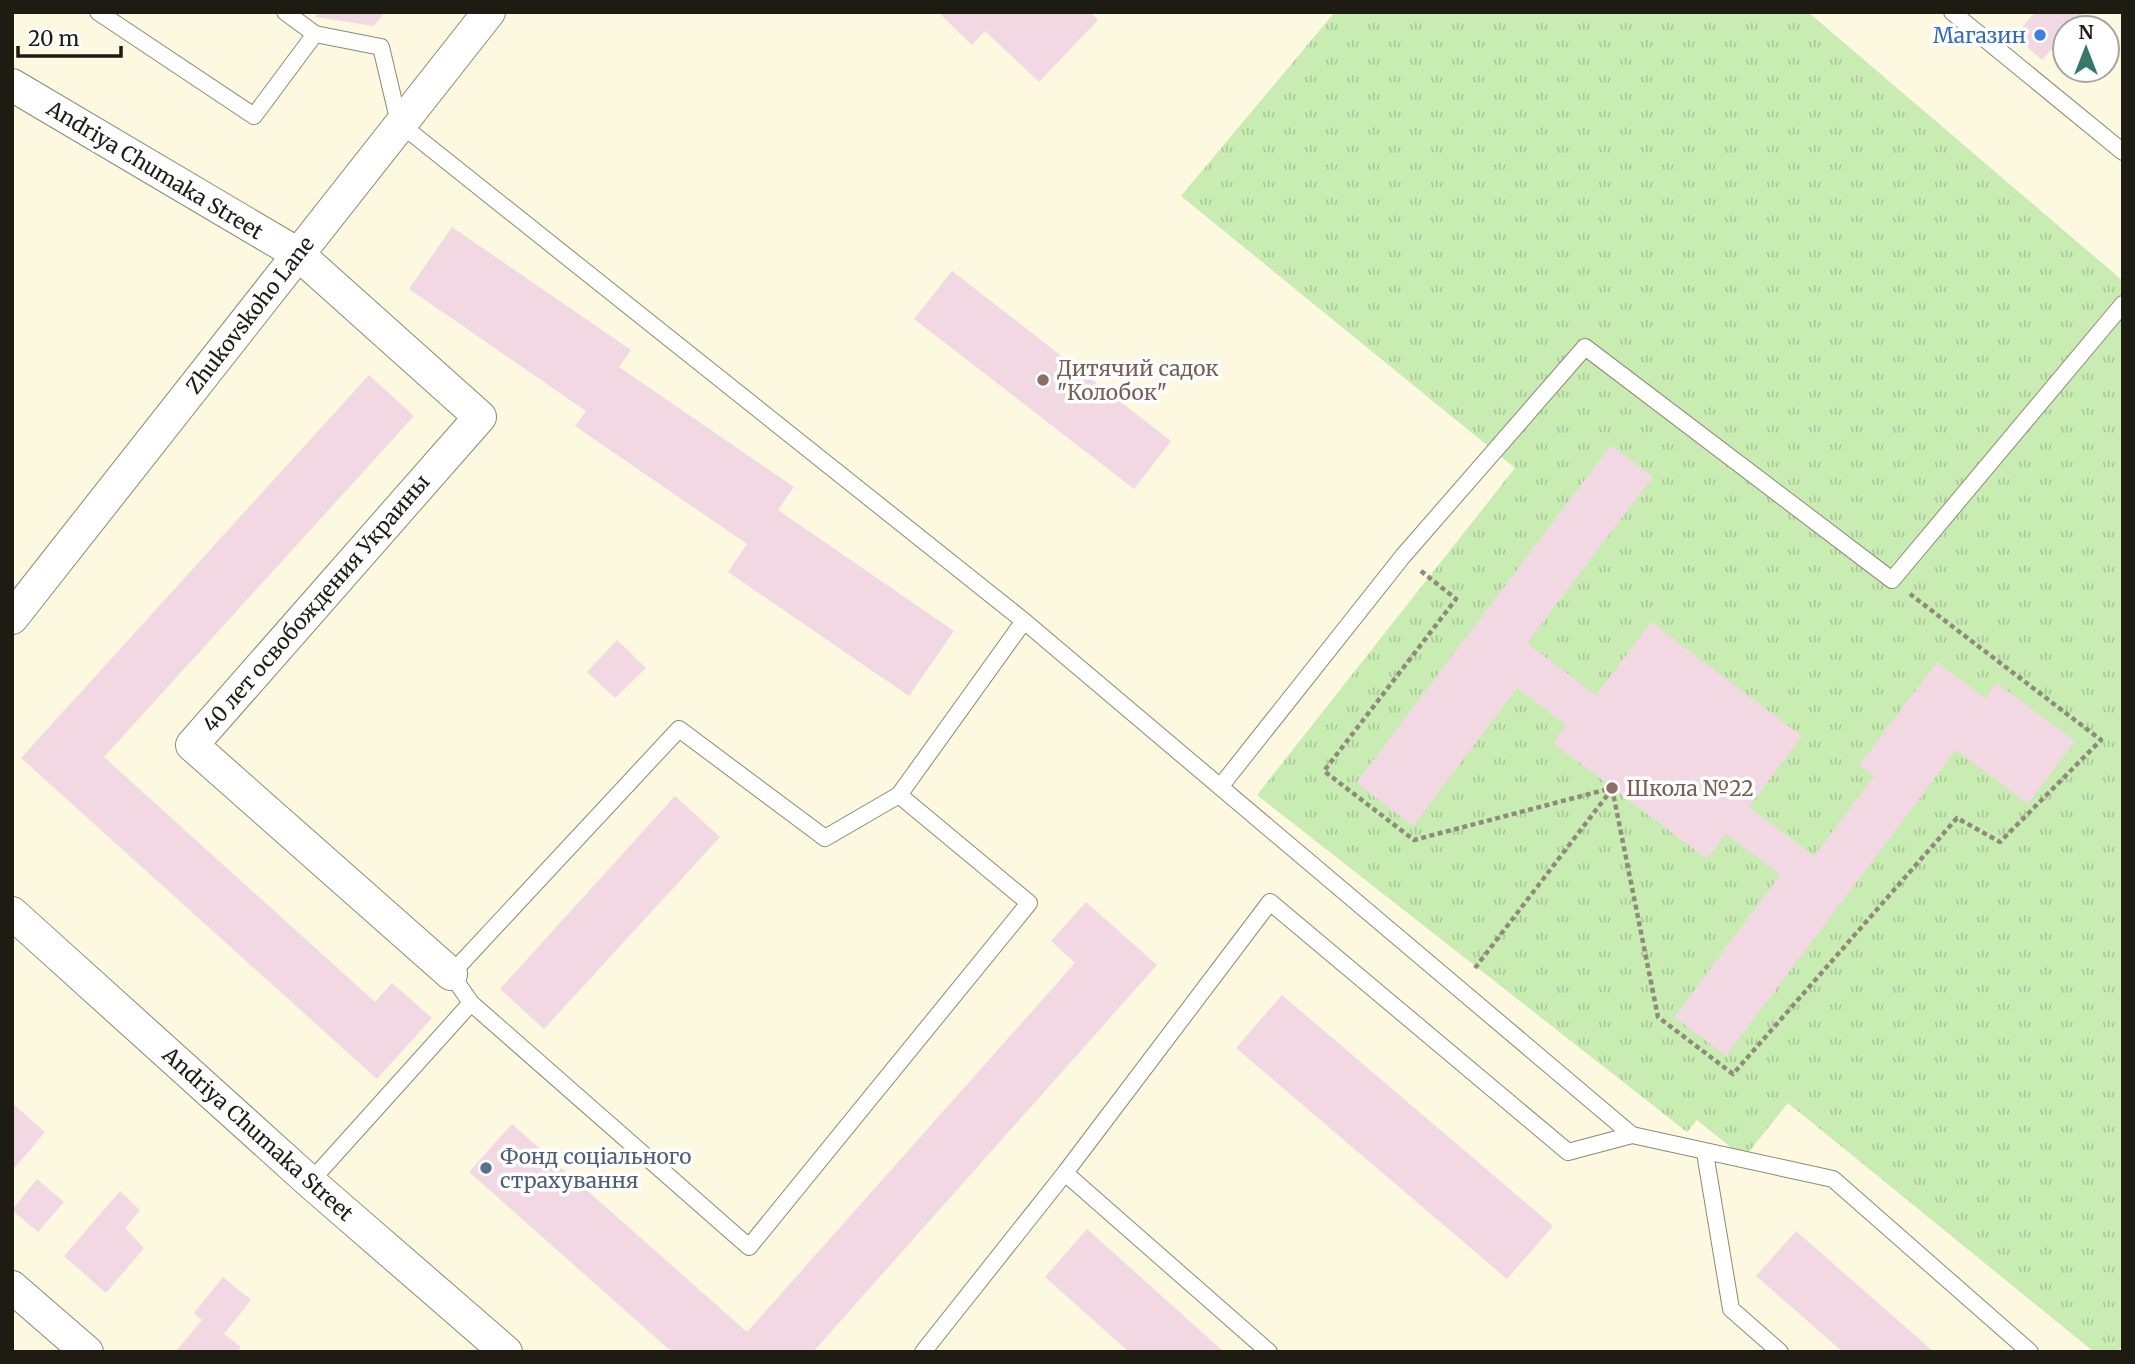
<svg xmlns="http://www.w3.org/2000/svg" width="2135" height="1364" font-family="Merriweather,serif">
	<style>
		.park { fill: url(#park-tufts) }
		.building { fill: #f2d8e2 }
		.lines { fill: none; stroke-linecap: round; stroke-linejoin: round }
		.lane-casing { stroke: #8e8974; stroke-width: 18 }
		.street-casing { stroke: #8e8974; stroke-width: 34 }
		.path { stroke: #8f8b7b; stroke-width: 4.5; stroke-dasharray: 5 3.5; stroke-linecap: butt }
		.lane { stroke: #fff; stroke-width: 16 }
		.street { stroke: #fff; stroke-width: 32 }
		.shop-dot { fill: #3f7fe0; stroke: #fff; stroke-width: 2.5 }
		.education-dot { fill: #8d6e63; stroke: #fff; stroke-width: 2.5 }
		.service-dot { fill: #5c6f8a; stroke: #fff; stroke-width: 2.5 }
		.labels { text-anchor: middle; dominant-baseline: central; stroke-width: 7; stroke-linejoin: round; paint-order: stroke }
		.shop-label { font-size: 21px; fill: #366cbe; stroke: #fff; text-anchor: end }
		.street-label { font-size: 21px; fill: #1d1b12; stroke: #fff }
		.education-label { font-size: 21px; fill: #785e54; stroke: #fff; text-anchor: start }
		.service-label { font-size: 21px; fill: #4e5e75; stroke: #fff; text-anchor: start }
	</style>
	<defs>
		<pattern id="park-tufts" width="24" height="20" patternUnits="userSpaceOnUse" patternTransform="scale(1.75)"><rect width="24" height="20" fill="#c8ecb2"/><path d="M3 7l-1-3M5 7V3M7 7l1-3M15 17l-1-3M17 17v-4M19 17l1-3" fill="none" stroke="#abca98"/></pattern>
	</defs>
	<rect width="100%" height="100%" fill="#fdf8e0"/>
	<path class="park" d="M1335,12H1808L2123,281V1345L2117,1352H2094L1788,1103L1744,1158L1697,1120L1687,1132L1257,795L1515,468L1181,196Z"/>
	<path class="building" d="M319,12H385L374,26L315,17Z
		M938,12H1090L1098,20L1039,82L985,31L972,45Z
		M2035,12H2085L2071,28H2065V35L2042,60L2015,36Z
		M452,227L631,350L619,367L794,487L778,510L954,631L909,696L728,572L747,544L575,426L586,411L409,289Z
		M952,271L1171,441L1134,489L914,319Z
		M369,375L414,416L104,757L375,1002L392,983L432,1018L377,1079L21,758Z
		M1611,445L1653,477L1527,643L1596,695L1651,622L1802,736L1749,807L1814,856L1874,776L1859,765L1937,662L1985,698L1997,683L2075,741L2028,804L1956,750L1726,1056L1674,1017L1780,875L1726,834L1707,859L1553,743L1566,725L1517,688L1413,826L1356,783Z
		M617,640L646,668L615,698L587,672Z
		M675,796L720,837L544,1029L500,989Z
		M1086,902L1157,965L813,1352H672L469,1172L512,1124L747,1332L1075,963L1051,941Z
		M1282,995L1553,1226L1507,1279L1236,1048Z
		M12,1103L45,1132L12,1171Z
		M37,1179L64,1202L38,1232L12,1210Z
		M120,1191L140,1210L125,1228L144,1248L106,1293L64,1256Z
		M1087,1229L1224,1352H1129L1045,1277Z
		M1796,1231L1934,1352H1843L1756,1276Z
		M223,1277L251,1300L224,1334L241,1347L237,1352H175L202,1320L194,1313Z"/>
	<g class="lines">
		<defs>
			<path id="lane" d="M98,12L254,116L315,34
				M285,12L315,34L381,47L399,123L1024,621L899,795L825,838L679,729L451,974L471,1003L310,1182
				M1952,12L2123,152
				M1024,621L1632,1135
				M1220,787L1403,556L1585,347L1892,580L2123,304
				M471,1003L749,1247L1029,903L899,795
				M1705,1153L1731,1309L1780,1352
				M1065,1173L1269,1352
				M923,1352L1065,1173L1270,902L1568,1152L1632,1135L1833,1179L2030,1352"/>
			<path id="street" d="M12,85L298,254L480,417L192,745L451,974
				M12,618L489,12
				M12,913L310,1182L506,1352
				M12,1287L87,1352"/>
		</defs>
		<use href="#lane" class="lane-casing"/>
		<use href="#street" class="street-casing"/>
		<path class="path" d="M1421,571L1456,599L1324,771L1414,840L1612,788
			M1612,788L1658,1017L1733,1074L1957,818L2000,842L2101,740L1910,594
			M1475,968L1612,789"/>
		<use href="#lane" class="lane"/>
		<use href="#street" class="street"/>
	</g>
	<circle class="shop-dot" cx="2040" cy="35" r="7"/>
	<g class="education-dot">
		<circle cx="1043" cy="380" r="7"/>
		<circle cx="1612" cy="788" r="7"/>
	</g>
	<circle class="service-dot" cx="486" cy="1168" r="7"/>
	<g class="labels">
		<g class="shop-label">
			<text x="2026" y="35">Магазин</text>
		</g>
		<g class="street-label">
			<text transform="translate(155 170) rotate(31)">Andriya Chumaka Street</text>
			<text transform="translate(250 315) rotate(-52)">Zhukovskoho Lane</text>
			<text transform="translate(316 603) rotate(-49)">40 лет освобождения Украины</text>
			<text transform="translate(258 1134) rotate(42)">Andriya Chumaka Street</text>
		</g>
		<g class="education-label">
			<text x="1057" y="368">Дитячий садок<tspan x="1057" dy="24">"Колобок"</tspan></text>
			<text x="1626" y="788">Школа №22</text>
		</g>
		<g class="service-label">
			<text x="500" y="1156">Фонд соціального<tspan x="500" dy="24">страхування</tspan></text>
		</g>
	</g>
	<rect width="2135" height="1364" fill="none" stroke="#1d1b12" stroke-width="28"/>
	<g transform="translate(2086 49)"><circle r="33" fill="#ffffff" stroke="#a5a4a0" stroke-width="2"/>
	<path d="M0-5L12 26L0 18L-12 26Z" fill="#36796a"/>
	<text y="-10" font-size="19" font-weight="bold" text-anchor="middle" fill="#1d1b12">N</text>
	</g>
	<path d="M18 46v10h103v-10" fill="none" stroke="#1d1b12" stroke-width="3.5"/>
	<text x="28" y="46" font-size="21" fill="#1d1b12" stroke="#ffffff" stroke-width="5" paint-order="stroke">20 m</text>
</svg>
